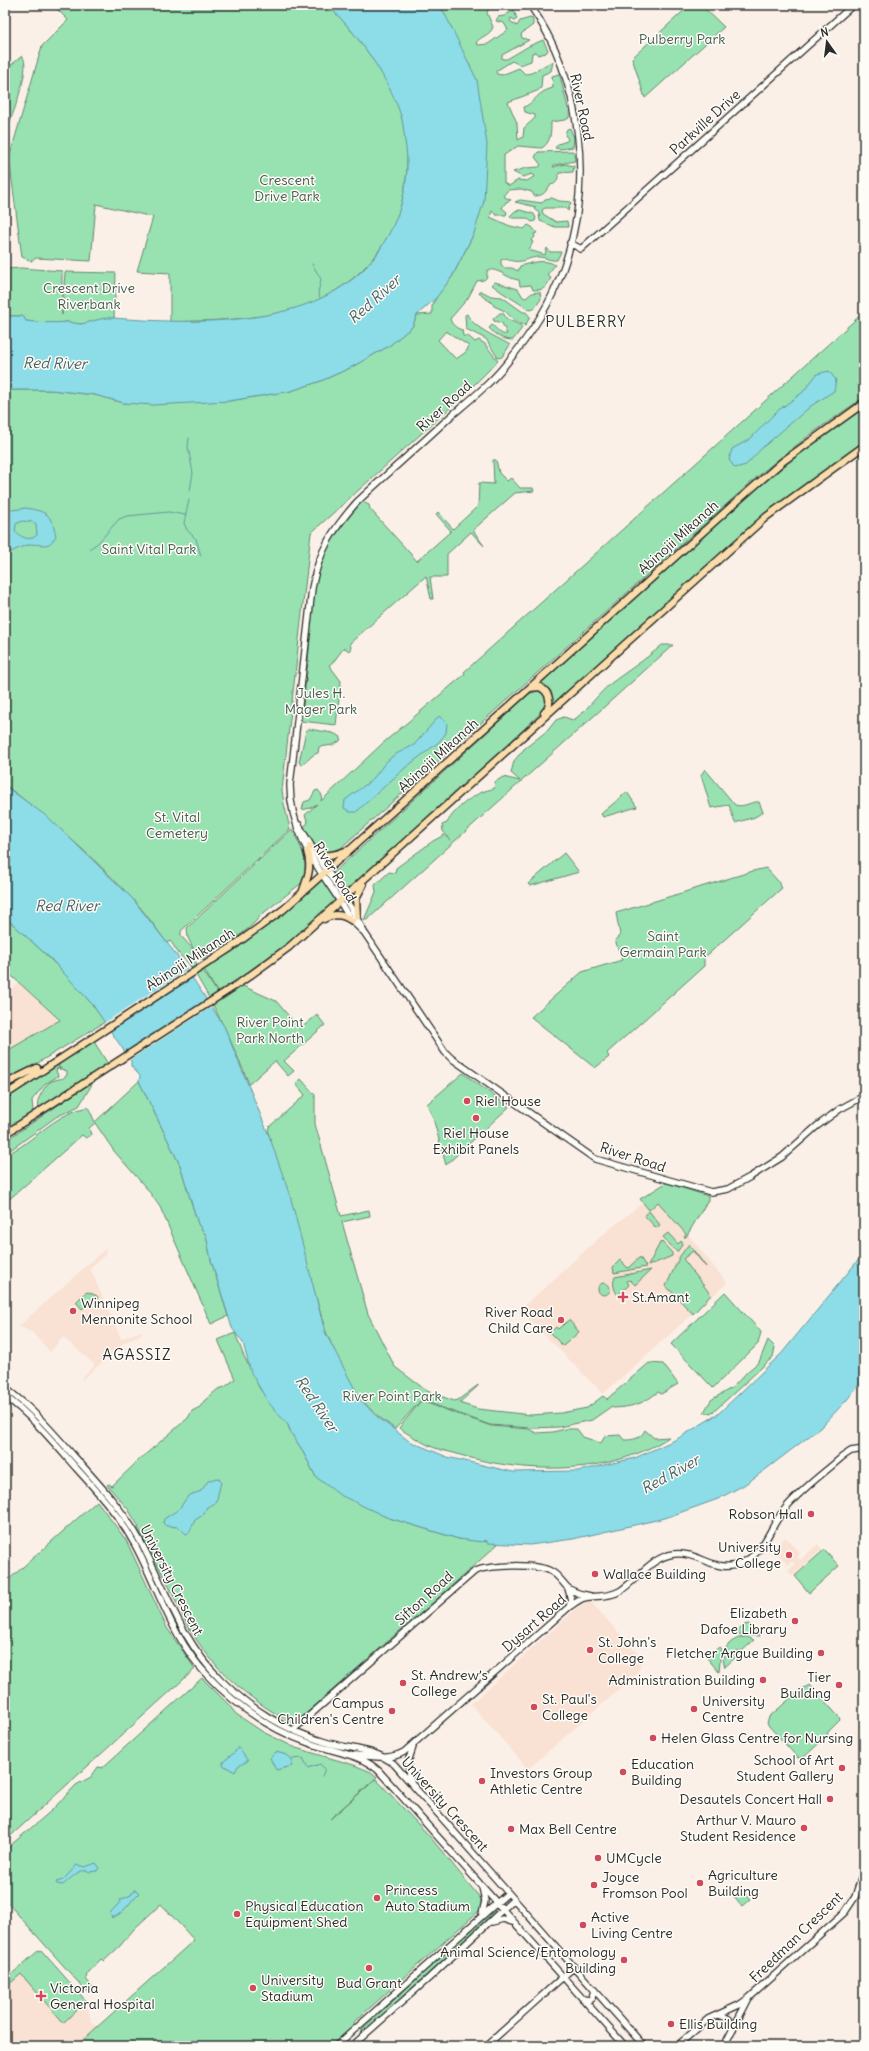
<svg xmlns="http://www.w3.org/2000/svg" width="869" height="2051" font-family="Delius,sans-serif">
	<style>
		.built { fill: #f9e1d3 }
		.green { fill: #98e2b1; stroke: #62866e; fill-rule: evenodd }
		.water { fill: #8cdde7; stroke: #65969c; fill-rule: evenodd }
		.pier { fill: #fbf0e7 }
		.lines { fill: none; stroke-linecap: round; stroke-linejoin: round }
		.stream { stroke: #65969c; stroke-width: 1 }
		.secondary-casing { stroke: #2b2b2b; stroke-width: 8 }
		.primary-casing { stroke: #2b2b2b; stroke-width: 9 }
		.secondary { stroke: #fdfcf7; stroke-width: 5.5 }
		.primary { stroke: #faddab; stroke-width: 6 }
		.poi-dot { fill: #d1495b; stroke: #fdfcf7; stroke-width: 1.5 }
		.labels { text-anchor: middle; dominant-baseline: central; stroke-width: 3; stroke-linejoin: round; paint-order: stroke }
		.park-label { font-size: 14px; fill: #46594c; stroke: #fdfcf7 }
		.street-label { font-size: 14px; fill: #2b2b2b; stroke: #fdfcf7 }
		.poi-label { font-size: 14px; fill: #2b2b2b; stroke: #fdfcf7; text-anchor: start }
		.water-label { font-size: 15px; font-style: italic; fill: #486063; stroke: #fdfcf7 }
		.neighbourhood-label { font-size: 15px; letter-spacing: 1px; fill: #2b2b2b; stroke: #fdfcf7 }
	</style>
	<rect width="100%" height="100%" fill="#fbf0e7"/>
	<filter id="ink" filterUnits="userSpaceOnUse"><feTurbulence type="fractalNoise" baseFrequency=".025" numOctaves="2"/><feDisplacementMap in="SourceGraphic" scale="8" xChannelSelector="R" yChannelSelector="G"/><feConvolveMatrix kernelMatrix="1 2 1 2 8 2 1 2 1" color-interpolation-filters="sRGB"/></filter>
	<g filter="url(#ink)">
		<path class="built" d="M18,983L60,1020L5,1052V995Z
			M662,1187L687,1233L727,1283L603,1394L520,1310L599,1238Z
			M105,1249L107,1253L90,1268L121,1339L141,1331L142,1334L125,1342L82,1380L81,1379L95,1365L63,1337L50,1352L33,1333L19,1326Z
			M786,1537L800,1554L797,1557L800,1560L818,1544L822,1549L793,1576L788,1571L795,1564L792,1561L788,1565L773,1548Z
			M589,1600L642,1658L638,1673L528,1769L471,1704L576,1609Z
			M40,1954L88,2007L91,2021L98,2026L76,2046H5V1985Z"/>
		<path class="green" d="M53,5H327C354,29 393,82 402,118C420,195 389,268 316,301C270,321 219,320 170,322V273L137,271L153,217L96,204L91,261L36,258L31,261L22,257L9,158L42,46L68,20Z
			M442,5H473L477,7L498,5L488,10L487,13L493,27C490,36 480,36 476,43L478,45L488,44L508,30L504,23L496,21L498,17L504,16L514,10L517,19L515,20L511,18L510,21L517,26L520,21L530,18L533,19V25L521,34L522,38L529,40L502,55V59H507L529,46L543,40L548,50L546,53L538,55L535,52L532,53L531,61L520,65L512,61L496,71L497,74L502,75L519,68L525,74C536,74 543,64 553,62L551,71L542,75L541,88L537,91L508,102L517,123L518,140L523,137L524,128L535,118V115L525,112L524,107C537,101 535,93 553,88L552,76L559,74L560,76L569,112V118L565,120L551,122C551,133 551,142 542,148L518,146L504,155V183L509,186L518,180L527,181L535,176L532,174L523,177L513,172L526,168L539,167L541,165L535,157L538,152L572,151L574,152L575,161L554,165L553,167L565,164L574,166L573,172L559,173C557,180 558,184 550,185C545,193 543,196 534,196L532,192L521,189L508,190L503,196L511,200L506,202L502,208L507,212L506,215H496L492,211L490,217L510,226L524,229L528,225L532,227L537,233L534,234L535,237L531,241L533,242L529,250L545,255L547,248L550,252H561L557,260C550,261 545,257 538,257C526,258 518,266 507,258L501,260V264L504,268H512L518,271L520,266C531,263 545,258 555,265L547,275L551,278C545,288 545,290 533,290L531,285L520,286L519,280C507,279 500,268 487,270V277L484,280L477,281L468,298L450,319C452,325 456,328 462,330L463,336H468L475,342L479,340L485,344L498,361L462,397L311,533L282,790L284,804L290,829L181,931V936L192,948L197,957L193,959L204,972L222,1000L243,986L276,1001L300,1029L317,1015L325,1025L284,1061L294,1071L288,1076L275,1061L249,1084C232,1042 213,1001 189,964C186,961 180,956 177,951C174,947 173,944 170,941L167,943C156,928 144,911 131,897C92,856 50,819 5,785V390H51L95,395L124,403L229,401L291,391L321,381L350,368L389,346L412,327L417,315L432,314V306L437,296L452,277L474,233ZM446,331L469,346L466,352L456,359L438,340Z
			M690,5H701L724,27L645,98L632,58Z
			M22,56C32,66 13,112 9,125L5,126V70Z
			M570,128L574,138L573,147L561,149L555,148L558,144L567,141L568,139L565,135L567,129Z
			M552,198L559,201L571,202L568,211L565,208H545L542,210L543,214L556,222L567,221L568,227H555L540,221L539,213L534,209L536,207L515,202L520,200L542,203L545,199Z
			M520,210L534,214L536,218L535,221L532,222L527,218H512L510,216L515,211Z
			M21,268L62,271V315L65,272L116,273L114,318C102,318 91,324 79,324C75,324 71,322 67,322C54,324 39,323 26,321L23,316H5V269Z
			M495,282L518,289L523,297L526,298L532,293L540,292L541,299L534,309L529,310C517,301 503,294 492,285Z
			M479,291H481L491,296L502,297L523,312H526L530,317L525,326L512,318L505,311L494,306C491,299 481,299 479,291Z
			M864,312V397L811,434L765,470L344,845L336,853L329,855L314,847L303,827L308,823L305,815L317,804L310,808L302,810L304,802L310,800L315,791L318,790L322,795L321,801L383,743L465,674L464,672Z
			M500,313H503L507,319L520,325L522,328L513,340C502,340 495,335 489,328L492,325C497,328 500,336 507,334L502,323L494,321L493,319Z
			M467,314C473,328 499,338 510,345L502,357L498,358L486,339L466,329L465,315Z
			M864,408V443L798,490L553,707C551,697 552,689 540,684L770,477L815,442Z
			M493,460H496L499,473L507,481L511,478L520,488H533L534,491L515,493L473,530L484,546L471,532L447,554V577H430L433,599H431L426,576L350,643L351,648L349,651L345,648L343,649L334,661L329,665L341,681L336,725L301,721L308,662L310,661H308C312,623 310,580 327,545C335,528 348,514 361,501L369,505L370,509L417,561L451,531L436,514L438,512L453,529L478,506L479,483L494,484Z
			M662,645H673L367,920H364L376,892L375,885L389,872L395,873L396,868L433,841L444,835L450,840L443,831L442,825L447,823C454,809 477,790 494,789L495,782L503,777L520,781L511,773L514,761L524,749L548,730L556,720L564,717L573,720C584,714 598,694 610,684C627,671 645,660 662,645Z
			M537,691L541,692L547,699L546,708L426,822L345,894L331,875L529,694Z
			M309,729L333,733L341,737L340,741L333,745L319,747L318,753C310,755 308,762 301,765L299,762L306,731Z
			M705,769L735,805C744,808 751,801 759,802L763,812L755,817L735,823L729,805L711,808L701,775Z
			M627,792L637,807L603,817L601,814Z
			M292,829C302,850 308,857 304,881L261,915C247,934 222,946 202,959L198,958L188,938L187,928Z
			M564,853L579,872L530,886L528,884Z
			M766,868L777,880L782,888L704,958V966L607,1053L609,1057L595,1068L531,1017L582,972L622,960L615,940L620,935L616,913L753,871Z
			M322,880L336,901L292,940L250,973L217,992L204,969L287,911Z
			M5,917C41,950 78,982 105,1022L36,1064L5,1079V1052L60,1020L5,970Z
			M93,1040L108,1064L42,1107H39L38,1100C42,1092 46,1082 55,1080C61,1078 62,1080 67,1075V1071L61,1069L58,1065L60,1070L58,1068L56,1070L58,1076L45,1084L32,1100L33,1112L5,1131V1098Z
			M463,1073L509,1107L446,1165L433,1118L427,1104Z
			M301,1079L315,1095V1124L341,1216L369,1210L370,1216L342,1222L368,1314L395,1367L427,1391L454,1401L458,1400L478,1385V1386L459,1403L478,1409L531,1415L561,1413L587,1408L603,1396L608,1400L607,1399L649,1363L663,1364L678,1384L661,1394L658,1392C643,1404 633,1407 613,1408L612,1406L592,1420L559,1427L531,1428L490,1425L421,1400L395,1429C383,1420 370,1411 361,1398C346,1379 336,1354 326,1332L268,1132L269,1127L305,1095L296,1084Z
			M94,1081L79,1106L56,1117L5,1154V1141Z
			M139,1081L180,1165L198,1224L206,1235L211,1260L228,1316L211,1324L160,1207L148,1190L114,1151L95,1123L89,1128L91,1135L86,1138L82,1135L5,1203V1156C11,1152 19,1148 23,1145C44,1130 62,1112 88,1107L95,1122Z
			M666,1183L708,1196V1200L686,1237H684L686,1234L658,1202L649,1210L640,1199Z
			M649,1211L660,1225L656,1228L644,1215Z
			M668,1233L678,1244L681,1241L682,1245L677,1252L663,1237Z
			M661,1241L672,1253V1256L648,1266Z
			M689,1244L706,1267L693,1251L683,1259L711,1295L693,1314L666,1286L680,1256Z
			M640,1257L646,1267L614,1273L613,1267L620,1260L628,1268Z
			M651,1270L635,1285L630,1280L627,1281L629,1285L618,1295C614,1291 612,1282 615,1277Z
			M598 1289a6 6 0 1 1 12 0a6 6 0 1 1-12 0Z
			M88,1292L97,1296L98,1298L95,1302L88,1300V1304L82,1309L76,1302L85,1293Z
			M725,1292L761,1332L758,1344L713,1388L671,1344Z
			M569,1320L579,1332L563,1346L550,1333L556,1327L558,1329Z
			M235,1333L243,1354L260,1389L288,1425L291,1433L301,1448L316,1477L386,1517L459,1539L499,1543L405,1628L404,1627L294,1724C254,1703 219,1675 194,1636C182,1618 176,1598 165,1579C156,1562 147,1545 138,1528L139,1527L128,1509L107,1485L109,1484L112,1486L140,1459L188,1418L192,1411L200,1407L204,1401L218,1389L225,1387L235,1379L218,1340Z
			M768,1340L775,1347L773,1357L711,1414L704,1412L711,1400L733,1387L748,1371L759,1362Z
			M421,1401L491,1426L529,1429L536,1433L553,1432L565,1429H577L583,1437L601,1443L605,1436L620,1435L624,1440C633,1440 641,1439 645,1430L654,1438L669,1437C610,1477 519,1474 454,1453C445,1451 436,1449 428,1445C418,1440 408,1434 399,1428Z
			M97,1501L126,1540L167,1628L195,1669L5,1841V1583Z
			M824,1550L839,1566L809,1593L795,1576Z
			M749,1624L759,1634V1636L738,1635L736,1633L744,1625Z
			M747,1637L754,1640L742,1651H737V1656L725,1667C719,1651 730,1637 747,1637Z
			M719,1647L721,1649L719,1672L707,1658Z
			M202,1678L228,1704L236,1714L263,1732L296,1748L354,1765L371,1772L377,1777L330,1819L376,1779L431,1838L481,1899V1909L354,2022L356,2025L332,2046H76L194,1940L161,1904L134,1929L120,1946L104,1961L101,1959L87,1974L86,1979L94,1989L86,1991L5,1900V1850L51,1811L76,1785L91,1777L98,1767L102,1768Z
			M810,1685L839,1717L840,1720L828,1732L827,1736L803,1758H798L767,1724L769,1717L801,1689Z
			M743,1890L751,1899L742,1907L734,1897Z
			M493,1909L495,1912L372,2025L362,2032L361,2030Z
			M41,1950L86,2001L63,2023L21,1974L5,1988V1980L38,1951Z"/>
		<path class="water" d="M327,5H437L444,12L477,80L487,144L484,201L474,233L452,277L436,298L417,315L412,327L389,346L350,368L321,381L291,391L229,401L153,405L124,403L95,395L51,390H5V316H23L26,321C40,323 54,323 68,322C72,322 76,324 81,324C92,322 102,317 113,318C195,324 316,330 374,258C379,253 382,245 386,239C402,212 410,179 406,148C404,137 404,126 401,116C389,78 356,31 327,5Z
			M829,371L836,380L834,391L811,406L762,448L746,465L735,468L729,460L732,449L750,439L776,412L803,392L817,374Z
			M26,508C48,512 51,514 56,536C47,551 42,542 29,545C21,546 13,552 5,554V511ZM22,521L32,522L36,525L37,535C29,542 22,537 15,532L16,524Z
			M439,716L447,723L446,733L439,742L405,768L356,812H350L344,808L345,800L372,780L385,763L394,755L414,745Z
			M5,786L49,818L132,898L182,962L224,1026L270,1138L291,1199L325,1332L360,1399L375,1415L409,1441L447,1457L513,1472L578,1471L635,1458L677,1439L718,1414L782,1353L864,1253V1378L846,1401L820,1428L765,1470L744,1485L718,1499L665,1518L573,1539L530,1545L488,1543L486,1540L482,1542L459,1539L386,1517L340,1495L316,1477L301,1448L291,1433L288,1425L268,1402L251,1373L243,1343L232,1328L211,1260L206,1235L198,1224L180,1165L139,1081L140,1076L131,1066V1061L92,1004L51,959L5,917Z
			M216,1478L219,1479L221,1482L216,1503L207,1507L203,1515L195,1520L189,1533L186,1534L179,1527L166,1526L163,1523L164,1519L179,1509L188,1496L201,1491L208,1481Z
			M238,1747L248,1761L238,1766L235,1772L223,1765V1762L235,1752Z
			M276,1752L287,1755L292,1759V1766L276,1770L270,1758Z
			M96,1863L99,1867L97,1871L89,1872L87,1870C78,1870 70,1879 63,1885L57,1884L56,1882L63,1880L77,1865L85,1867Z
			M134,1890H136L139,1893C130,1901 125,1913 112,1918L110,1913L120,1902V1900L131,1895Z"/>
		<path class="pier" d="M189,968L193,975L108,1030L104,1023Z
			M208,999L213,1006L128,1061L123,1054Z"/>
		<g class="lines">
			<path class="stream" d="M312,264L321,279L318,293L320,298
				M189,438L188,447L193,473L190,491
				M189,500L184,523L187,530L196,539L201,556
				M89,549L98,543L119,519L127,516L169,512L185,515
				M292,1759L303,1758L308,1768L320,1764L325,1769L322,1776"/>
			<defs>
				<path id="secondary" d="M570,243L581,249L853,5
					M299,825C319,862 346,895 364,932L445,1052L451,1058L595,1159L711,1192L728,1189L750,1177L782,1157L817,1126L840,1109L864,1096
					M364,932C351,922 344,909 336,895C313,861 290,829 290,785L312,588C319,551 332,530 357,502C388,473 420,445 451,416C470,400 490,384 506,364C530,336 551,303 563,269C594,183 582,80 530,5
					M5,1388C31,1407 51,1430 72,1454C96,1481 121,1507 139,1539C166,1588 179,1638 220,1679C249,1708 286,1731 325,1742C348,1749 374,1748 394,1764L644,2046
					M5,1396C33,1417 54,1443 77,1469C98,1492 119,1515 134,1543C158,1587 171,1637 207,1675C235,1705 270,1729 309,1743C333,1752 358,1753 378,1770L625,2046
					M568,1588L571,1600L569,1607
					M293,1730L475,1571C491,1565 538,1563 552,1572C558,1575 562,1582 567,1587C573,1593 582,1594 590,1596
					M355,1755C373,1756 388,1761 404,1752L569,1607C574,1604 578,1600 584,1598C597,1595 608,1598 620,1591C638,1579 651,1557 674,1554C700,1551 716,1576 744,1562C766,1550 769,1528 784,1510C800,1490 823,1474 842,1457L851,1451L864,1449
					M411,1781L408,1762L413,1747
					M482,1887L485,1901L482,1914
					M492,1922L503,1919L512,1922
					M583,1999L589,2000L592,1998L594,1990
					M718,2015L729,2019L733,2029
					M336,2046L508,1893
					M352,2046L429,1978L514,1899
					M486,2046L574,1967
					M677,2046L708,2019L739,2005L749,1998L845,1912L855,1897L864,1869
					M724,2046L748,2000"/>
				<path id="primary" d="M530,688L540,687C551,693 552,705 544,713
					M310,846C323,859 333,856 348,850
					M302,893C308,877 312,867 307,851
					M357,917L356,898L363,885
					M324,919C334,913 343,914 352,921
					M5,1084L37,1068
					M5,1095L229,949L284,909L734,504L782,462L864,403
					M5,1134L241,982L289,947L766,517L864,446"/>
			</defs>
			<use href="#secondary" class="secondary-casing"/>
			<use href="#primary" class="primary-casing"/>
			<use href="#secondary" class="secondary"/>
			<use href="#primary" class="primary"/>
		</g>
	</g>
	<g class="poi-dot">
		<circle cx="467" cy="1101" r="4"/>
		<circle cx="476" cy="1118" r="4"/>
		<path d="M621 1291h4v4h4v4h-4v4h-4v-4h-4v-4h4z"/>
		<circle cx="73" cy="1311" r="4"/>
		<circle cx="561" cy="1320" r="4"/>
		<circle cx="811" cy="1514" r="4"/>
		<circle cx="789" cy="1555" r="4"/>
		<circle cx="595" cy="1574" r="4"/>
		<circle cx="795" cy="1621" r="4"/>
		<circle cx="590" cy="1650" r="4"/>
		<circle cx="821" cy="1653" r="4"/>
		<circle cx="763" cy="1680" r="4"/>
		<circle cx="403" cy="1683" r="4"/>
		<circle cx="839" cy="1685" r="4"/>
		<circle cx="534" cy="1707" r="4"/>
		<circle cx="694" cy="1709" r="4"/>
		<circle cx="392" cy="1711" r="4"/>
		<circle cx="653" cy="1738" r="4"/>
		<circle cx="842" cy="1768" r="4"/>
		<circle cx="623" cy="1772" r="4"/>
		<circle cx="482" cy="1781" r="4"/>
		<circle cx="830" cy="1799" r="4"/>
		<circle cx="804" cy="1828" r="4"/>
		<circle cx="511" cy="1829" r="4"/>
		<circle cx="598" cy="1858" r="4"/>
		<circle cx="700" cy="1883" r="4"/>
		<circle cx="594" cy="1885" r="4"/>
		<circle cx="377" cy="1898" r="4"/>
		<circle cx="237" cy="1914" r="4"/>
		<circle cx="583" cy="1925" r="4"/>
		<circle cx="624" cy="1960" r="4"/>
		<circle cx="369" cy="1968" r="4"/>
		<circle cx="253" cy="1988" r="4"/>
		<path d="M39 1990h4v4h4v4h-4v4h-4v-4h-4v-4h4z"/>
		<circle cx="671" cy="2024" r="4"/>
	</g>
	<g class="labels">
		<g class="park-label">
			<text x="682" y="39">Pulberry Park</text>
			<text x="287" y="180">Crescent<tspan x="287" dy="16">Drive Park</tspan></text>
			<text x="89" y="288">Crescent Drive<tspan x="89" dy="16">Riverbank</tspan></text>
			<text x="149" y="549">Saint Vital Park</text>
			<text x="321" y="693">Jules H.<tspan x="321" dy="16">Mager Park</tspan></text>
			<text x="177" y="817">St. Vital<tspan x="177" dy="16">Cemetery</tspan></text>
			<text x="663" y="936">Saint<tspan x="663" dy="16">Germain Park</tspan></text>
			<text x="270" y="1022">River Point<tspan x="270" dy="16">Park North</tspan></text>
			<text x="392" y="1396">River Point Park</text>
		</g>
		<g class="street-label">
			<text transform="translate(582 107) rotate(78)">River Road</text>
			<text transform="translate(705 122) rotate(-42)">Parkville Drive</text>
			<text transform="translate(444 406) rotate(-42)">River Road</text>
			<text transform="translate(678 537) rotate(-42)">Abinojii Mikanah</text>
			<text transform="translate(438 755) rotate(-42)">Abinojii Mikanah</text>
			<text transform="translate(335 872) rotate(58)">River Road</text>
			<text transform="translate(190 959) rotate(-33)">Abinojii Mikanah</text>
			<text transform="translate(633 1157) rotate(18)">River Road</text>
			<text transform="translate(172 1580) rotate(63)">University Crescent</text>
			<text transform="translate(424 1598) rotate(-42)">Sifton Road</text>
			<text transform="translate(534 1623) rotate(-41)">Dysart Road</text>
			<text transform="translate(445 1804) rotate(48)">University Crescent</text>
			<text transform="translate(796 1937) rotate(-44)">Freedman Crescent</text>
		</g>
		<g class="poi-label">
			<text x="475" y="1101">Riel House</text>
			<text x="476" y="1133" text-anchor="middle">Riel House<tspan x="476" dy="16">Exhibit Panels</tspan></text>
			<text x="632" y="1297">St.Amant</text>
			<text x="81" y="1303">Winnipeg<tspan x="81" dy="16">Mennonite School</tspan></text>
			<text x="553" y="1312" text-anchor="end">River Road<tspan x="553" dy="16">Child Care</tspan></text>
			<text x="803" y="1514" text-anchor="end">Robson Hall</text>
			<text x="781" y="1547" text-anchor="end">University<tspan x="781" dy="16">College</tspan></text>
			<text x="603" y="1574">Wallace Building</text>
			<text x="787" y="1613" text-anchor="end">Elizabeth<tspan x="787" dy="16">Dafoe Library</tspan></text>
			<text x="598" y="1642">St. John's<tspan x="598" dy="16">College</tspan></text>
			<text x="813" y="1653" text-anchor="end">Fletcher Argue Building</text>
			<text x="411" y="1675">St. Andrew’s<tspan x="411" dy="16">College</tspan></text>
			<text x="831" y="1677" text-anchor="end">Tier<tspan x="831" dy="16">Building</tspan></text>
			<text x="755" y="1680" text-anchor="end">Administration Building</text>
			<text x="542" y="1699">St. Paul's<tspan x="542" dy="16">College</tspan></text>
			<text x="702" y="1701">University<tspan x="702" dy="16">Centre</tspan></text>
			<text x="384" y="1703" text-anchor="end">Campus<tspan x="384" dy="16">Children's Centre</tspan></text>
			<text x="661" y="1738">Helen Glass Centre for Nursing</text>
			<text x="834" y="1760" text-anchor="end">School of Art<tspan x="834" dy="16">Student Gallery</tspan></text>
			<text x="631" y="1764">Education<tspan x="631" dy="16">Building</tspan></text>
			<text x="490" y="1773">Investors Group<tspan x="490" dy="16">Athletic Centre</tspan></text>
			<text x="822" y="1799" text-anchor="end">Desautels Concert Hall</text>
			<text x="796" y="1820" text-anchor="end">Arthur V. Mauro<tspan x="796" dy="16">Student Residence</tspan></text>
			<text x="519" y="1829">Max Bell Centre</text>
			<text x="606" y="1858">UMCycle</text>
			<text x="708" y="1875">Agriculture<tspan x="708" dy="16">Building</tspan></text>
			<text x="602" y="1877">Joyce<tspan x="602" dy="16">Fromson Pool</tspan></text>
			<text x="385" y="1890">Princess<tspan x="385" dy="16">Auto Stadium</tspan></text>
			<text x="245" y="1906">Physical Education<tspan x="245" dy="16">Equipment Shed</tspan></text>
			<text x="591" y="1917">Active<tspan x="591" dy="16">Living Centre</tspan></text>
			<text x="616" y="1952" text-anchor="end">Animal Science/Entomology<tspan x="616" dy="16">Building</tspan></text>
			<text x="261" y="1980">University<tspan x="261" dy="16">Stadium</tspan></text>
			<text x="369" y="1983" text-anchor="middle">Bud Grant</text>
			<text x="50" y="1988">Victoria<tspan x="50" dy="16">General Hospital</tspan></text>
			<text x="679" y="2024">Ellis Building</text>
		</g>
		<g class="water-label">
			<text transform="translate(374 299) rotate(-42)">Red River</text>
			<text transform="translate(55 363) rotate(1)">Red River</text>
			<text x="67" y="905">Red River</text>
			<text transform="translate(317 1404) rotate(56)">Red River</text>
			<text transform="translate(670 1474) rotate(-29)">Red River</text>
		</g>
		<g class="neighbourhood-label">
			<text x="586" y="321">PULBERRY</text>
			<text x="137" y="1354">AGASSIZ</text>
		</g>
	</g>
	<rect width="869" height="2051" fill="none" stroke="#fdfcf7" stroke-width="20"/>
	<rect x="10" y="10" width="849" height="2031" fill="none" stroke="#2b2b2b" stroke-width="1.5" filter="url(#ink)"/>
	<g transform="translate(827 42) rotate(346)" stroke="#fdfcf7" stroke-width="3" paint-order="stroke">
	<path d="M0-3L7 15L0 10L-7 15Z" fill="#2b2b2b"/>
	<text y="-6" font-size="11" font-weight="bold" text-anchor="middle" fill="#2b2b2b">N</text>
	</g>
</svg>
